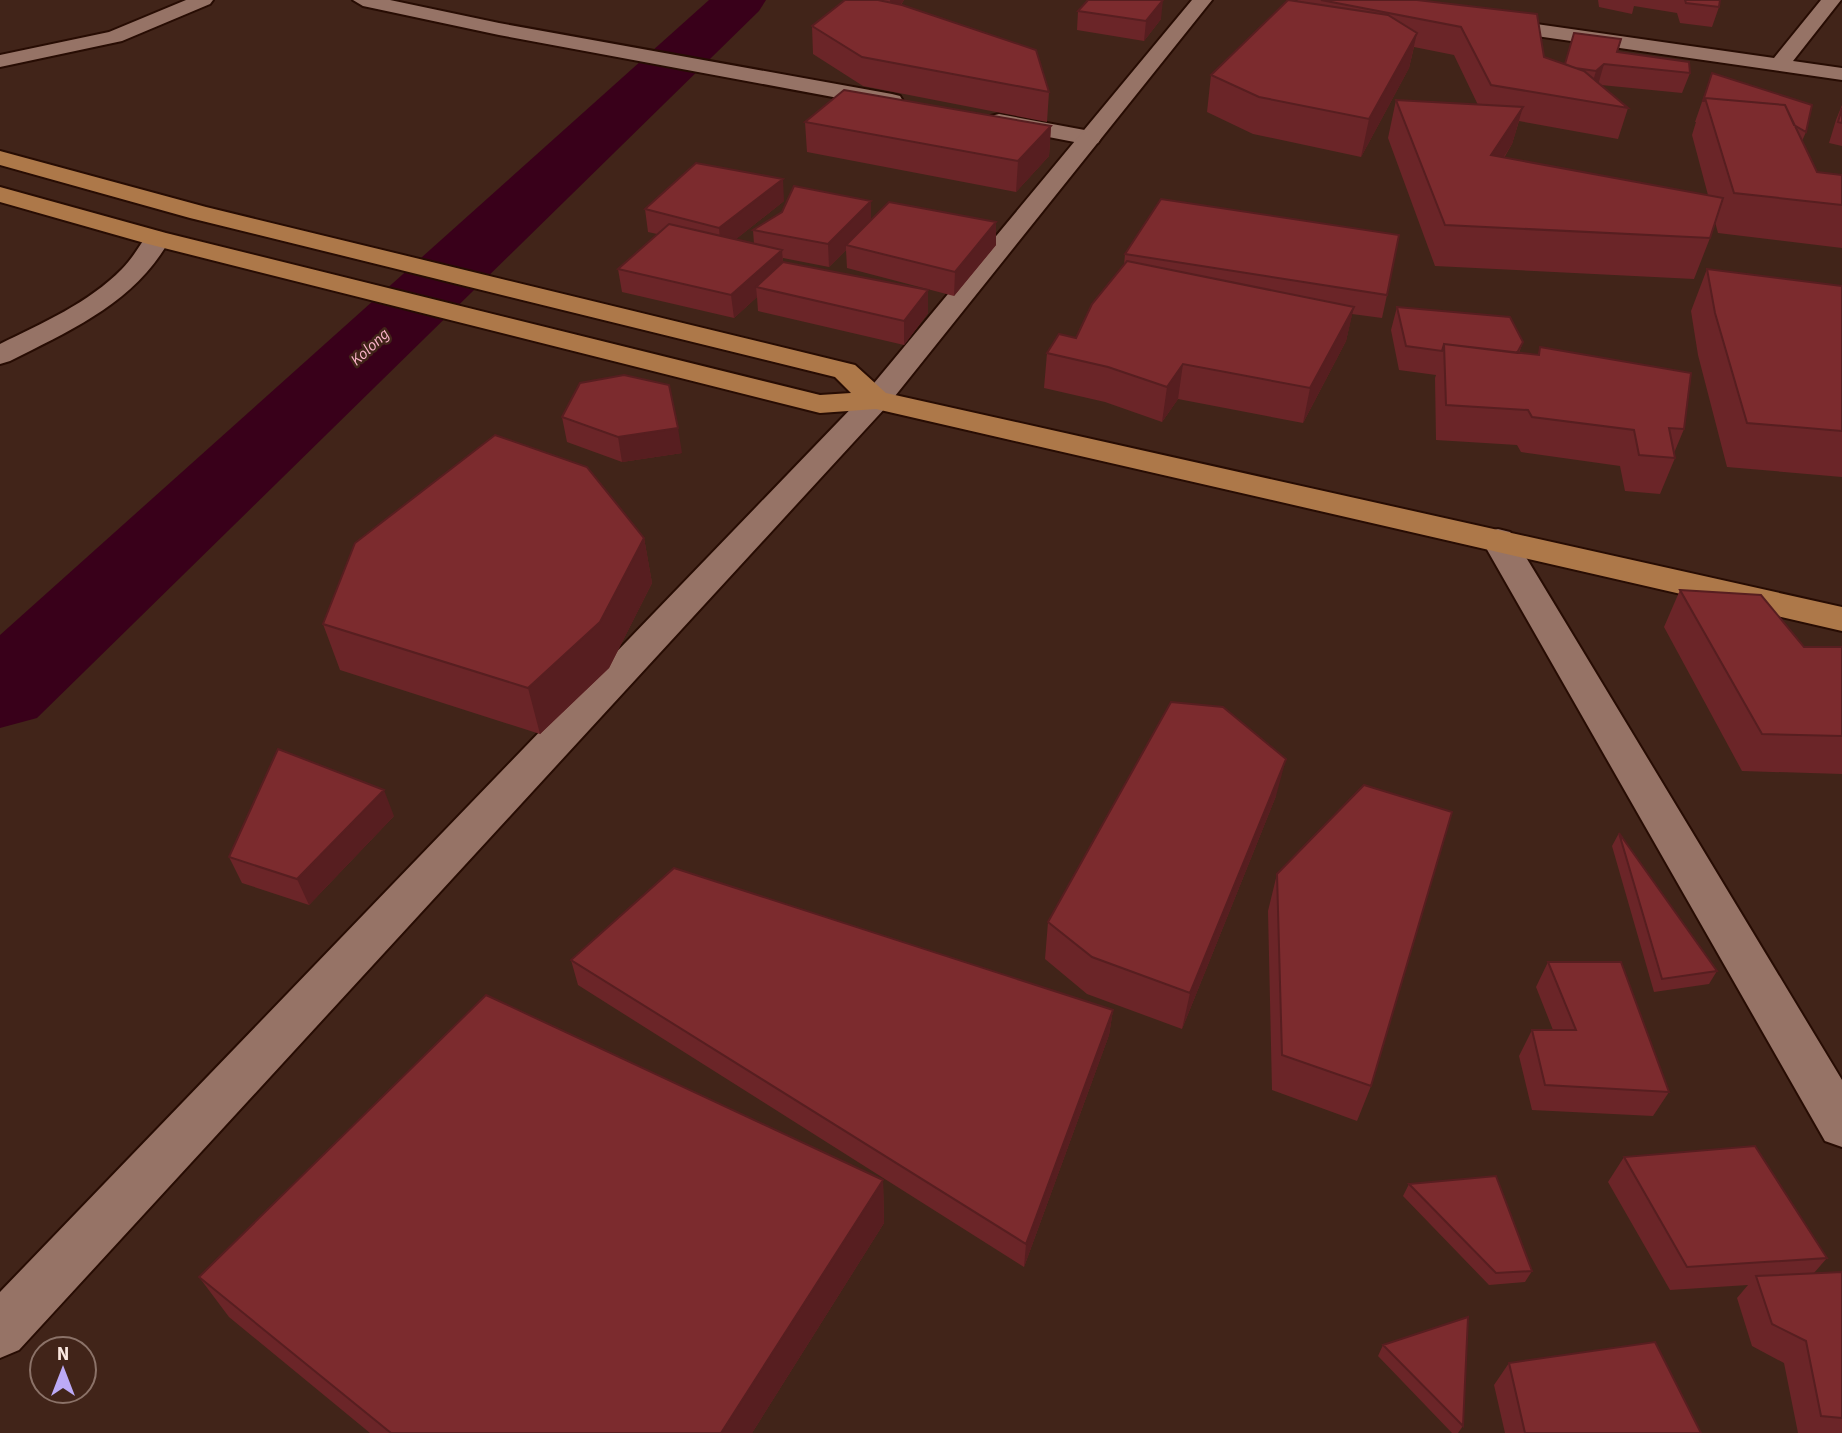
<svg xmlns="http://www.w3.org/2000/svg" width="1842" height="1433" font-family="'Source Sans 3',sans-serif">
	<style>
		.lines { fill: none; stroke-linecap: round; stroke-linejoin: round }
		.river { fill: #39001a; fill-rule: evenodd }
		.street-casing { stroke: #270c03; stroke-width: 4 }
		.secondary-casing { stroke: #270c03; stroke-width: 4 }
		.primary-casing { stroke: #270c03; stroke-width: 4 }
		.street { fill: #967366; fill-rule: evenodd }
		.secondary { fill: #967366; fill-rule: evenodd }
		.primary { fill: #ad7849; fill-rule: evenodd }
		.wall { fill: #6b2528 }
		.shaded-wall { fill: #571e20 }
		.building { fill: #7c2b2e; stroke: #571e20; stroke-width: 2 }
		.labels { text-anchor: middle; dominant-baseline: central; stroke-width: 5; stroke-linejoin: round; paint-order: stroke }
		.far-water-label { font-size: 16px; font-style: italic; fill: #f8b2c7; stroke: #412419 }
	</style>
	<rect width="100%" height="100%" fill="#412419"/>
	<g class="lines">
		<path class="river" d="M709,0H766L759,11L37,718L0,728V635Z"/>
		<defs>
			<path id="street" d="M186,0H213L210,4L122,41L0,67V55L109,32Z
				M353,0H390L499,23L892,94L900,96L903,101L900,106L892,108L499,35L363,6Z
				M1821,0H1841L1793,61L1842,68V80L1487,29L1480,27L1477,23L1480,19L1487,17L1774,58Z
				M999,114L1090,131L1098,133L1101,138L1098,143L1090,145L991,126L988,121L991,116Z
				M157,231L166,234L170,239C136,302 71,330 10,361L0,364V344C42,323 89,303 122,269C133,258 139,246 148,234Z
				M1498,529L1510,532L1515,539L1842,1080V1147L1825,1141L1481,539L1486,532Z"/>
			<path id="secondary" d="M1192,0H1212L887,406L19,1350L0,1358V1292L865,394Z"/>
			<path id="primary" d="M0,151L206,207L855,365L886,393L1842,607V631L876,409L820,413L148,244L0,202V187L166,233L820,395L851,393L835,377L190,218L0,165Z"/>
		</defs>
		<use href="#street" class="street-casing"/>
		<use href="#secondary" class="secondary-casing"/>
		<use href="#primary" class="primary-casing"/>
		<use href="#street" class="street"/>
		<use href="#secondary" class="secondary"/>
		<use href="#primary" class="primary"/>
	</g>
	<path class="wall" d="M845,0H904L901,5L1049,92L1047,122L863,86L813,54L812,26Z
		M1298,0H1417L1544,57L1565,64L1617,52L1690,73L1682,93L1601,85L1628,108L1618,139L1519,121L1512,144L1504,158L1708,195L1692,135L1696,122H1695L1712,73L1806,132L1802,141L1817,172L1842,175V248L1718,233L1715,222L1710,238L1694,279L1435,266L1388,138L1396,100L1478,105L1454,55L1414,47L1409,68L1361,157L1253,134L1207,112L1211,75Z
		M1598,0H1685L1719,7L1712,27L1680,23L1677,13L1634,6L1632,14L1599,7Z
		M1078,11L1161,19L1144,41L1077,30Z
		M1842,105V146L1829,143L1836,120Z
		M805,122L1051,126L1049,156L1016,192L807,152Z
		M784,201L736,239L754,244L753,230L871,201V220L996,222V245L954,296L847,268L846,250L829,267L783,258V262L928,313L904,345L758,311L757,297L734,318L622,292L618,269L657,234L648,232L645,209Z
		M1125,254L1387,295L1382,318L1352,314L1346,341L1303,423L1178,399L1162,422L1105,402L1044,388L1047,353L1076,338L1124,265Z
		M1707,269L1842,286V477L1727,467L1698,355L1691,311Z
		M1397,307L1523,342L1519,353L1538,355L1540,347L1684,429L1674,453L1675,458L1660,494L1625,491L1620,466L1521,452L1517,445L1436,440L1435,378L1436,375L1399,370L1391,330Z
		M562,417L682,453L622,462L567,442Z
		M644,538L652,583L609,668L540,734L340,670L323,624Z
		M1680,590L1804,647H1842V774L1742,771L1664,627Z
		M1276,796L1182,1029L1087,994L1045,959L1048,922Z
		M394,816L309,905L242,883L229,857Z
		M1619,833L1717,971L1709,984L1654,992L1612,846Z
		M1277,874L1371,1086L1357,1121L1272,1090L1268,911Z
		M571,960L1113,1010L1109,1035L1024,1267L578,985Z
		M1548,962L1669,1092L1653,1116L1532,1110L1519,1056L1532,1030H1553L1536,987Z
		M1624,1157L1827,1258L1814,1273L1842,1272V1433H1798L1784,1363L1752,1346L1737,1298L1748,1285L1670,1290L1608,1182Z
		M883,1180L884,1223L752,1433H370L229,1317L199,1277Z
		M1409,1184L1532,1271L1525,1282L1489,1285L1403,1196Z
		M1383,1345L1463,1426L1458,1433H1452L1378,1356Z
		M1509,1363L1701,1433H1505L1494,1385Z"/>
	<path class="shaded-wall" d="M890,0H904L890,18Z
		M1163,0L1161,19L1144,41L1146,21Z
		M1417,33L1409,68L1361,157L1369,119Z
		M1604,64L1598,85L1590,91L1596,71Z
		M1523,107L1512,144L1480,194L1491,155Z
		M1051,126L1049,156L1016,192L1018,161Z
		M783,179L784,201L721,251L719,228Z
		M871,201V223L846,245V250L829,267L828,244Z
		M996,222V245L954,296L955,272Z
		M782,250L784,273L756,287L757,297L734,318L731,295Z
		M928,290V313L904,345V321Z
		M1354,307L1346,341L1303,423L1310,388Z
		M1183,364L1178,399L1162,422L1167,387Z
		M678,428L682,453L622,462L618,437Z
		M644,538L652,583L609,668L540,734L528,688Z
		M1286,759L1276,796L1182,1029L1190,993Z
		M384,790L394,816L309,905L297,879Z
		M1113,1010L1109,1035L1024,1267L1026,1244Z
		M883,1180L884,1223L752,1433H721Z"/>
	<path class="building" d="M845,0H878L902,5L1036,50L1049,92L862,57L812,26Z
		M1088,0H1163L1146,21L1078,11Z
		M1288,0L1388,15L1417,33L1369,119L1259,97L1211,75Z
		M1321,0H1417L1537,14L1544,57L1584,71L1628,108L1491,85L1461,27Z
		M1685,0H1720L1719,7L1686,3Z
		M1574,33L1621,39L1617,52L1689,62L1690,73L1604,64L1596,71L1575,68L1565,64Z
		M1712,73L1812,105L1806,132L1794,125L1785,105L1705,98L1704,101H1703Z
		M844,90L1051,126L1018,161L805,122Z
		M1705,98L1785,105L1817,172L1842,175V205L1734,193Z
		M1396,100L1523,107L1491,155L1723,198L1710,238L1445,225Z
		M1842,108V123L1838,122Z
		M696,163L783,179L719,228L645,209Z
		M794,186L871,201L828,244L753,230L782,212Z
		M1161,199L1399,235L1387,295L1125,254Z
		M889,202L996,222L955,272L846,245Z
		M669,224L782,250L731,295L618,269Z
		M1127,261L1354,307L1310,388L1183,364L1167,387L1108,367L1047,353L1059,334L1076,338L1092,304Z
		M783,262L928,290L904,321L756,287Z
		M1707,269L1842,286V431L1747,423L1715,313Z
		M1397,307L1510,317L1523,342L1517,353L1444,344L1442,351L1406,346Z
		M1444,344L1539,355L1540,347L1691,373L1684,429L1669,428L1675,458L1639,455L1634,430L1532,417L1528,410L1446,405Z
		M624,375L669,385L678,428L618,437L562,417L580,383Z
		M495,435L587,467L644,538L600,622L528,688L323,624L355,543Z
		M1680,590L1761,595L1804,647H1842V736L1762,734Z
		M1171,702L1223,707L1286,759L1190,993L1092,957L1048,922Z
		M278,749L384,790L297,879L229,857Z
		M1364,785L1452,812L1371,1086L1282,1055L1277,874Z
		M1619,833L1717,971L1662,979Z
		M674,868L1113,1010L1026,1244L571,960Z
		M1548,962H1621L1669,1092L1545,1085L1532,1030H1576Z
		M486,995L883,1180L721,1433H391L199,1277Z
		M1755,1146L1827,1258L1687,1267L1624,1157Z
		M1496,1176L1532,1271L1496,1273L1409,1184Z
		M1842,1272V1418L1821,1416L1806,1341L1772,1324L1756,1276Z
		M1468,1317L1463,1426L1383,1345Z
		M1655,1342L1701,1433H1525L1509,1363Z"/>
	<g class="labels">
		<g class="far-water-label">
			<text transform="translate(370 347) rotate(-43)">Kolong</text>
		</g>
	</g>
	<g transform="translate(63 1370)"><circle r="33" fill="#412419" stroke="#8b7268" stroke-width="2"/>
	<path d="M0-5L12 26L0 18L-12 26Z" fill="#bcaaf6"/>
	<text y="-10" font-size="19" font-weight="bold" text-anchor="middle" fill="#fae7df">N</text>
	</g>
</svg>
